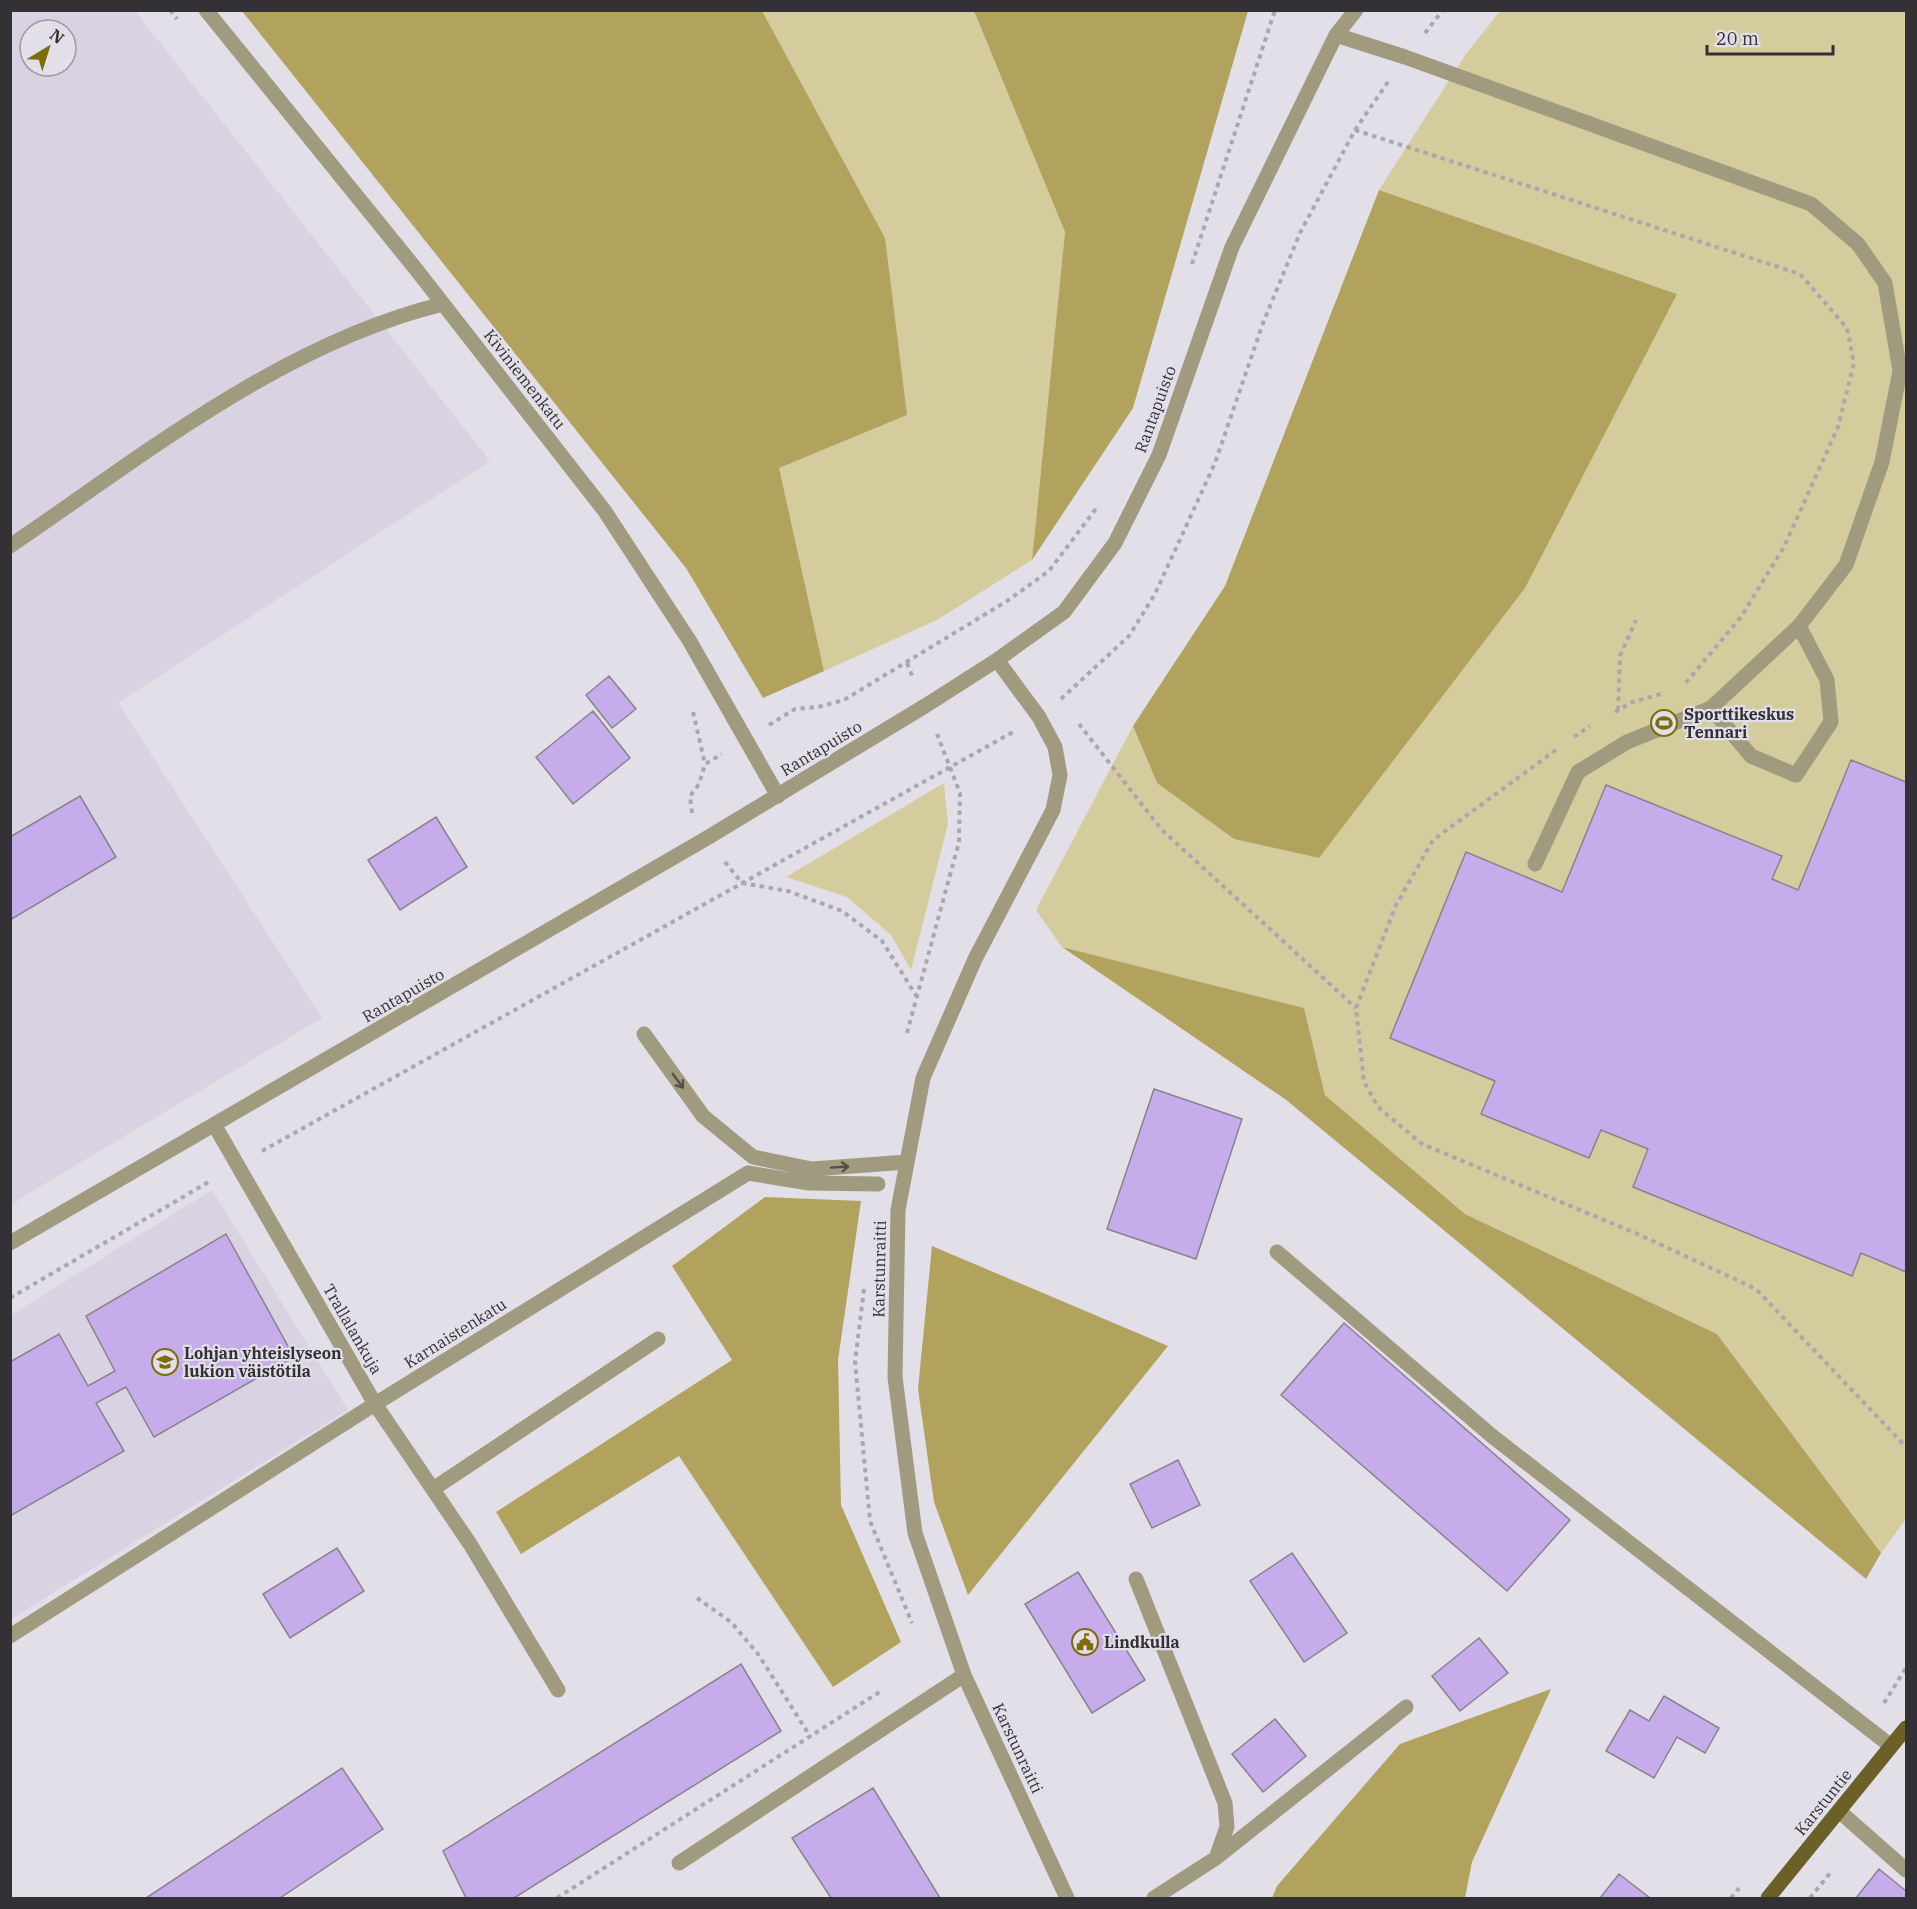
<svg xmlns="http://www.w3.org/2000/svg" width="1917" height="1909" font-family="'IBM Plex Serif',serif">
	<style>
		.built { fill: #d9d2e3; fill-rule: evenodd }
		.green { fill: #d5cc9d }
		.forest { fill: #b1a35e }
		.building { fill: #c6acea; stroke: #87838c; stroke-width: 1.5 }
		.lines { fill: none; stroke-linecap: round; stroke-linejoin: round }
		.path { stroke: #aaa7ae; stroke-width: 4; stroke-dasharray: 4.5 4.5; stroke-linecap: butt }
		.minor { stroke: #a09a7e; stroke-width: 15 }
		.major { stroke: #6b6027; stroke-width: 15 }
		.oneway { stroke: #54504b }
		.labels { text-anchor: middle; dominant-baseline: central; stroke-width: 4.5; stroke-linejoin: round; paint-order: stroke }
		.street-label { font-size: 16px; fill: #333135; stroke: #e2dfe8 }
		.poi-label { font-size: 16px; font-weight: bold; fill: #333135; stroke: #e2dfe8; text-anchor: start }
	</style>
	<rect width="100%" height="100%" fill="#e2dfe8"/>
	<path class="built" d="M10,11H135L490,461L118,703L322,1018L11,1204ZM30,30H66V66H30Z
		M212,1190L348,1410L11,1619V1315Z"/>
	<path class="green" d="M762,11H974L1065,232L1032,560L937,620L824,671L778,468L907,415Z
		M1500,11H1906V1519L1881,1553L1717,1334L1465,1214L1325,1095L1304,1008L1062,947L1036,910L1133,726L1157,783L1234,839L1319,858L1677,294L1379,190L1466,54Z
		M944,783L948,824L911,970L891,935L847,897L786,877Z"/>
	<path class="forest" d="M242,11H762L885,238L907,415L779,468L824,671L763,698L686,568Z
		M974,11H1248L1133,408L1032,560L1065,232Z
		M1379,190L1677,294L1525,588L1319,858L1234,839L1157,783L1133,726L1225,586Z
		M1062,947L1304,1008L1325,1095L1465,1214L1717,1334L1881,1553L1866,1579L1285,1099Z
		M765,1197L861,1201L838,1360L841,1505L901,1642L833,1687L679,1456L521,1554L496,1512L732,1360L672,1266Z
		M932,1246L1168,1346L968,1595L934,1502L918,1389Z
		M1551,1689L1472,1862L1465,1898H1272L1277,1886L1400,1744Z"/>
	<path class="building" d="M609,676L636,709L612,728L586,695Z
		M593,711L630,758L573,804L536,757Z
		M1851,760L1906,782V1272L1861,1253L1852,1276L1633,1187L1648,1149L1601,1130L1589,1158L1481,1114L1495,1081L1390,1038L1466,852L1562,892L1606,785L1782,856L1772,879L1798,890Z
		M80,796L116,857L10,920V837Z
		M436,817L467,867L400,910L368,860Z
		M1154,1089L1242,1119L1196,1259L1107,1229Z
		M226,1234L294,1357L154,1437L126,1387L96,1403L124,1451L10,1516V1362L59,1334L88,1386L115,1371L86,1316Z
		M1344,1323L1570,1520L1507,1591L1281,1395Z
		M1178,1460L1200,1505L1152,1528L1130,1484Z
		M337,1548L364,1591L290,1638L263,1594Z
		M1292,1553L1347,1633L1304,1662L1250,1581Z
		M1078,1572L1145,1680L1092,1713L1025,1604Z
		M1479,1638L1508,1673L1460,1711L1432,1676Z
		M741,1664L781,1731L514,1898H466L443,1851Z
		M1664,1696L1719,1728L1705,1753L1677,1737L1654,1778L1606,1751L1630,1710L1649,1721Z
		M1275,1719L1306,1756L1263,1792L1232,1754Z
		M342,1768L383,1829L280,1898H146Z
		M873,1788L940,1898H831L792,1838Z
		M1879,1869L1906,1891V1898H1856Z
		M1619,1874L1650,1898H1600Z"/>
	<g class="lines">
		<path class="path" d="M170,10L177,19
			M1425,33L1443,10
			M1355,130L1800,274L1847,328L1854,363L1838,427L1784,547L1741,617L1684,685
			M1192,264L1275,10
			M907,663L913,678
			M1061,699L1129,636L1155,594L1215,463L1263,323L1300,233L1355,130L1388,82
			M1618,710L1620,656L1636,620
			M693,712L705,764
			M1615,712L1632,702L1661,694
			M1079,724L1162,830L1356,1008
			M769,725L795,709L818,707L844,700L1007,601L1049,571L1098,506
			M1574,737L1590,726
			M1556,750L1433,840L1396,905L1356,1008L1364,1082L1378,1107L1422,1144L1640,1235L1756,1289L1906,1447
			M692,813L690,796L699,784L705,764L722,754
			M725,862L742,883L788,891L842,911L882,941L917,997
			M907,1033L959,842L960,793L937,734
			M262,1151L1013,732
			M864,1289L855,1362L870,1521L912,1623
			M10,1298L212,1180
			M697,1598L731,1622L758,1654L810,1736
			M1884,1703L1906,1668
			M557,1898L881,1691
			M1731,1898L1739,1888
			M1810,1898L1830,1873"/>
		<path class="minor" d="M206,10L415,268L604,510L689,640L778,796
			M1336,35L1405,57L1811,204L1858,244L1885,283L1900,371L1882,462L1846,565L1799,626L1711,708L1627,742L1578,772L1535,864
			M10,546C144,455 283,343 443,304
			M997,660L1039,717L1055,747L1060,775L1053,810L975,959L923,1078L898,1210L895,1377L915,1533L964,1675L1067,1898
			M1711,708L1751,756L1796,775L1831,722L1827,680L1799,626
			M644,1034L703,1116L753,1157L812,1169L907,1162
			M215,1126L375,1404L470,1544L558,1690
			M10,1243L707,838L925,706L997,660L1064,612L1115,543L1159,455L1232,247L1336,35L1356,10
			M1277,1252L1492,1436L1891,1746
			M433,1489L658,1339
			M1136,1579L1225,1803L1227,1827L1216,1858L1154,1898
			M10,1636L375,1404L748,1173L809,1183L878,1184
			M1839,1811L1906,1870
			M1216,1858L1406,1707
			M679,1863L964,1675"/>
		<path class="major" d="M1768,1898L1906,1728"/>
	</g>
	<defs><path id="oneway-shaft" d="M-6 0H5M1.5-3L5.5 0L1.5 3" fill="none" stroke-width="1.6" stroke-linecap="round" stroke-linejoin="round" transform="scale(1.5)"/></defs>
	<g class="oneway">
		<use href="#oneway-shaft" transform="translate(678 1081) rotate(54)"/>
		<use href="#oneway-shaft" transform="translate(840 1167) rotate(-4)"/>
	</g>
	<defs>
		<symbol id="stadium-ring" viewBox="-11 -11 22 22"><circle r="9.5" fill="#e2dfe8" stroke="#7d6c07" stroke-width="1.5"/><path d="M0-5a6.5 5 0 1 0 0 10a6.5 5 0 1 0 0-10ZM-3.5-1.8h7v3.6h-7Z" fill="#7d6c07"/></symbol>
		<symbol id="school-ring" viewBox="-11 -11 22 22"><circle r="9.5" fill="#e2dfe8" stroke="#7d6c07" stroke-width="1.5"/><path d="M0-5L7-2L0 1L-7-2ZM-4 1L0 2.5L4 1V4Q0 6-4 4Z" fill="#7d6c07"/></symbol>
		<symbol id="civic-ring" viewBox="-11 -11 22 22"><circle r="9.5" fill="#e2dfe8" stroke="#7d6c07" stroke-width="1.5"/><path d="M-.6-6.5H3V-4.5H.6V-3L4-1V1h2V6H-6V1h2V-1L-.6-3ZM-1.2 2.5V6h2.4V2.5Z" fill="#7d6c07"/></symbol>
	</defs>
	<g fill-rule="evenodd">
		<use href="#stadium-ring" x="1649" y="708" width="30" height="30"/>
		<use href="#school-ring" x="150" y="1347" width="30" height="30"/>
		<use href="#civic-ring" x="1070" y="1627" width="30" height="30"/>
	</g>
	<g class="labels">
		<g class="street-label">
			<text transform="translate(525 379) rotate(52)">Kiviniemenkatu</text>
			<text transform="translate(1155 409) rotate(-70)">Rantapuisto</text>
			<text transform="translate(821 748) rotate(-31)">Rantapuisto</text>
			<text transform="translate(403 995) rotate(-30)">Rantapuisto</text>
			<text transform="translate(879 1269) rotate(-89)">Karstunraitti</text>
			<text transform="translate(353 1329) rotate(60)">Trallalankuja</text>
			<text transform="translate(455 1333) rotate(-32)">Karnaistenkatu</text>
			<text transform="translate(1018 1748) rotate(65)">Karstunraitti</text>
			<text transform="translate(1823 1802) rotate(-51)">Karstuntie</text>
		</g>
		<g class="poi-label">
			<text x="1684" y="714">Sporttikeskus<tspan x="1684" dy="18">Tennari</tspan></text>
			<text x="184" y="1353">Lohjan yhteislyseon<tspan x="184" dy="18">lukion väistötila</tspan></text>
			<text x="1104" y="1642">Lindkulla</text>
		</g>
	</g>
	<rect width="1917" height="1909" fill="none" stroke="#333135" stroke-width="24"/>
	<g transform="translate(48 48) rotate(38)"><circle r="28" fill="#e2dfe8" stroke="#9c99a0" stroke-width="1.5"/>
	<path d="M0-4.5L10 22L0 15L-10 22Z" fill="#7d6c07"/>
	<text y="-9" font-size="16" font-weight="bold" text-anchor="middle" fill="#333135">N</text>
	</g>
	<path d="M1707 45v9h126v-9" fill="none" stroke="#333135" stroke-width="3"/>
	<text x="1716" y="45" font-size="18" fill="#333135" stroke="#e2dfe8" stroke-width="4.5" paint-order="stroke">20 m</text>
</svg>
